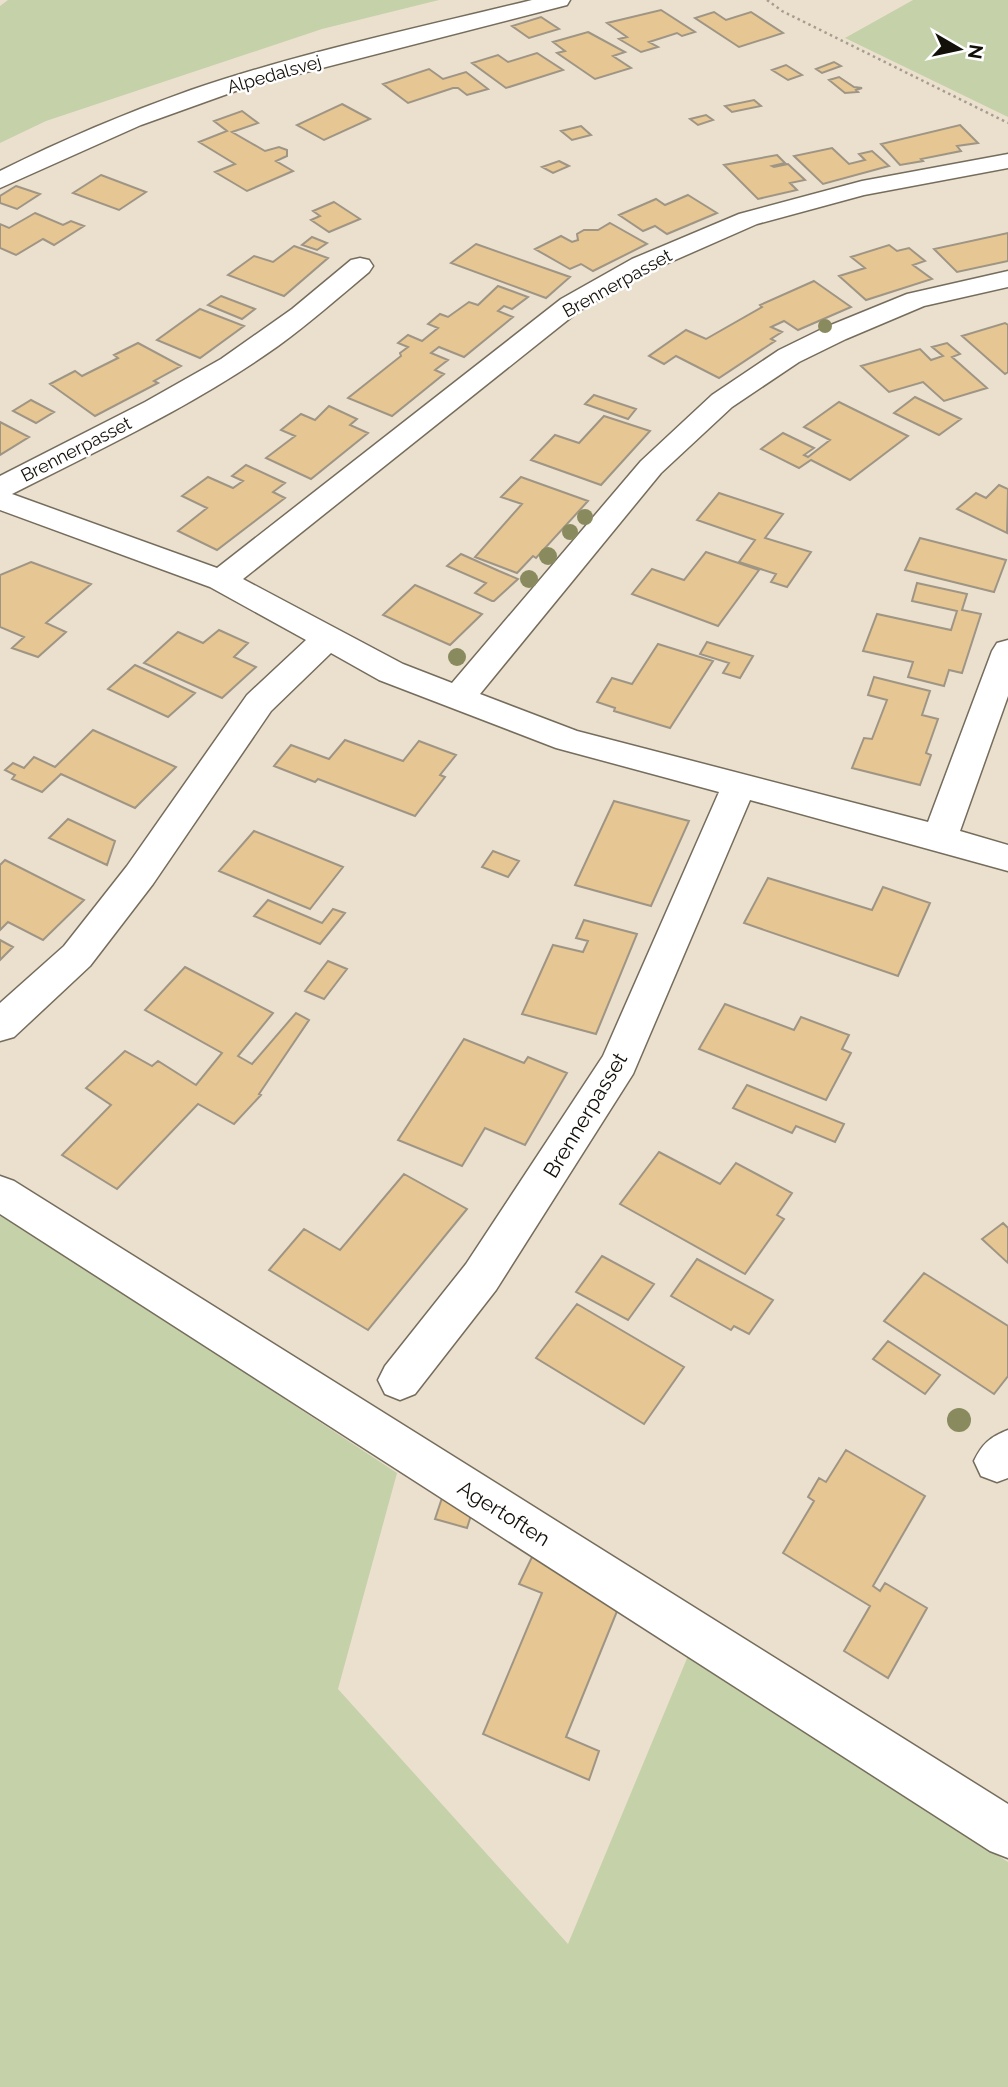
<svg xmlns="http://www.w3.org/2000/svg" width="1008" height="2087" font-family="Raleway,sans-serif">
	<style>
		.green { fill: #c5d1a9 }
		.building { fill: #e6c692; stroke: #9f9585; stroke-width: 2 }
		.lines { fill: none; stroke-linecap: round; stroke-linejoin: round }
		.minor-casing { stroke: #756c5c; stroke-width: 3 }
		.path { stroke: #a69d8f; stroke-width: 2.5; stroke-dasharray: 2.5 3.5; stroke-linecap: butt }
		.minor { fill: #fff; fill-rule: evenodd }
		.tree { fill: #898b5e }
		.labels { text-anchor: middle; dominant-baseline: central; stroke-width: 5; stroke-linejoin: round; paint-order: stroke }
		.far-street-label { font-size: 18px; fill: #130f09; stroke: #fff }
		.street-label { font-size: 21px; fill: #130f09; stroke: #fff }
	</style>
	<rect width="100%" height="100%" fill="#ebe0ce"/>
	<path class="green" d="M8,0H439L322,29L46,121L0,143V6Z
		M913,0H1008V117L845,38Z
		M0,1215L133,1299L397,1473L338,1689L568,1944L688,1656L1008,1862V2087H0Z"/>
	<path class="building" d="M661,10L695,32L682,36L677,33L649,42L658,47L641,52L619,39L627,37L607,23Z
		M714,12L726,20L751,12L783,33L739,47L695,18Z
		M541,17L559,29L529,38L512,26Z
		M588,32L625,52L613,56L631,68L595,79L557,53L565,51L553,42Z
		M537,53L563,70L506,88L472,63L498,55L508,62Z
		M834,62L841,66L822,73L816,69Z
		M786,65L802,75L788,80L772,70Z
		M429,69L443,79L466,72L488,89L467,95L458,88H453L408,103L383,84Z
		M839,77L854,87L862,88L856,90L858,92L845,93L829,80Z
		M754,100L761,106L732,112L725,106Z
		M342,104L370,119L324,140L297,125Z
		M242,111L258,123L232,132L265,151L279,147L287,150V156L276,161L293,171L247,191L215,172L235,164L199,142L227,131L214,121Z
		M706,115L713,120L698,125L690,119Z
		M960,125L978,143L957,146L961,151L921,159L923,161L900,165L881,144Z
		M581,126L591,135L572,140L561,131Z
		M832,148L849,164L865,160L859,154L872,151L889,166L823,184L794,156Z
		M777,155L785,163L772,166L774,167L788,164L805,180L790,183L797,190L758,199L724,165Z
		M559,161L569,166L553,173L542,167Z
		M101,175L146,192L119,210L73,193Z
		M16,186L40,194L17,209L0,203V196Z
		M688,195L717,213L667,234L655,226L643,231L619,215L656,199L665,205Z
		M334,202L360,219L329,232L311,220L320,216L313,211Z
		M35,213L63,225L71,221L84,226L54,245L43,239L16,255L0,248V224L9,228Z
		M610,223L647,244L593,271L581,264L570,269L535,249L561,236L572,242L578,240L577,234L584,230H598Z
		M1008,233V261L957,272L934,249Z
		M312,237L327,243L317,250L302,245Z
		M476,244L570,277L546,298L451,263Z
		M889,245L897,251L909,248L925,261L913,265L932,279L866,300L839,276L865,268L851,257Z
		M294,246L328,258L284,296L228,275L254,256L273,262Z
		M814,281L851,307L798,330L784,321L771,327L782,332L771,339L775,341L719,378L676,356L664,364L649,356L686,330L706,339L762,307L760,305Z
		M498,286L528,297L512,309L504,306L498,311L513,317L464,357L439,347L431,353L448,360L435,370L444,374L392,416L348,398L401,356L400,353L408,347L398,343L408,335L422,341L438,328L428,324L440,314L448,317L469,302L478,305Z
		M221,296L255,309L242,319L208,305Z
		M200,309L244,326L200,358L157,340Z
		M1005,323L1008,325V372L1005,374L962,336Z
		M138,343L181,366L154,381L158,383L95,416L50,384L75,371L82,376L118,358L114,355Z
		M947,343L960,354L952,357L987,388L944,401L923,382L889,392L861,366L920,349L931,360L943,356L932,347Z
		M594,395L636,409L628,419L585,404Z
		M915,397L961,419L939,435L894,413Z
		M31,400L54,412L36,423L13,411Z
		M839,402L908,436L850,480L811,460L799,468L761,449L783,433L814,448L804,455L808,457L830,440L804,427Z
		M329,406L357,419L350,425L368,433L311,479L266,458L295,436L281,430L301,414L315,420Z
		M604,416L650,431L601,485L531,460L555,435L579,443Z
		M0,422L29,437L0,455Z
		M246,465L285,483L273,492L285,498L217,550L178,531L207,508L182,496L208,477L233,488L243,481L232,476Z
		M521,477L588,501L536,558L533,556L517,573L475,557L522,504L501,497Z
		M999,485L1008,489L1007,533L957,509L976,493L986,498Z
		M719,493L783,514L765,538L811,552L787,587L771,582L776,574L739,562L755,540L697,520Z
		M920,538L1006,560L994,592L905,570Z
		M706,552L759,570L718,626L632,594L652,569L684,580Z
		M461,554L499,571L518,579L494,601H492L475,593L486,583L447,566Z
		M31,562L91,584L46,623L66,632L38,657L12,648L24,637L0,627V575Z
		M917,583L967,594L962,610L981,614L962,673L949,670L944,686L908,677L913,662L863,651L877,614L951,630L957,611L912,601Z
		M415,585L482,614L450,645L383,615Z
		M219,630L248,643L234,657L256,667L222,698L144,663L178,632L203,643Z
		M707,642L753,656L740,678L723,673L729,663L700,654Z
		M658,644L713,661L670,728L614,711L615,708L597,702L612,678L632,684Z
		M135,665L159,676L195,693L168,717L108,689Z
		M874,677L930,691L922,715L938,719L926,753L931,755L920,785L852,768L864,738L872,739L887,700L868,695Z
		M93,730L176,767L135,808L61,774L42,792L12,779L15,775L5,770L13,763L24,768L34,757L55,767Z
		M345,740L403,761L419,741L456,755L440,775L445,777L415,816L318,779L315,782L274,766L291,745L329,759Z
		M614,801L689,821L651,906L575,885Z
		M68,819L115,841L107,865L49,838Z
		M254,831L343,867L310,909L219,871Z
		M493,851L519,861L508,877L482,867Z
		M5,860L84,900L43,940L8,922L0,930V865Z
		M768,878L872,910L883,887L930,903L898,976L744,923Z
		M268,900L322,923L333,909L345,913L320,944L254,916Z
		M584,920L637,934L596,1034L522,1014L553,945L583,952L588,941L576,938Z
		M0,940L13,947L0,960Z
		M328,961L347,969L324,999L305,991Z
		M185,967L273,1013L238,1056L252,1064L296,1013L309,1020L259,1094L261,1095L234,1124L198,1104L117,1189L62,1155L111,1105L86,1088L125,1051L152,1066L158,1061L196,1085L222,1053L145,1010Z
		M725,1004L794,1030L801,1017L849,1035L842,1049L851,1053L826,1100L699,1049Z
		M464,1039L524,1063L528,1057L567,1073L525,1145L485,1128L462,1166L398,1140Z
		M747,1085L844,1124L835,1142L796,1126L792,1133L733,1108Z
		M659,1152L720,1184L736,1163L792,1193L777,1215L784,1219L745,1274L620,1204Z
		M404,1174L467,1209L368,1330L269,1270L304,1229L340,1250Z
		M1003,1223L1008,1228V1263L982,1239Z
		M602,1256L654,1284L628,1320L576,1292Z
		M697,1259L773,1300L749,1334L734,1326L731,1330L671,1296Z
		M924,1273L1008,1326V1376L994,1394L884,1321Z
		M577,1304L684,1367L644,1424L536,1358Z
		M888,1341L940,1375L925,1394L873,1359Z
		M846,1450L925,1496L873,1586L880,1591L885,1583L927,1608L888,1678L844,1651L870,1606L783,1553L814,1501L808,1497L819,1478L826,1482Z
		M442,1498L474,1506L467,1528L435,1519Z
		M532,1557L624,1594L566,1737L599,1751L589,1780L483,1734L542,1593L519,1584Z"/>
	<g class="lines">
		<defs>
			<path id="minor" d="M532,0H570L567,5L244,88L141,125L0,188V171C62,140 126,113 191,90C302,52 418,28 532,0Z
				M1008,154V168L864,195L757,224L650,271L579,311L243,579L403,664L452,683L641,461L712,395L779,350L826,327L907,294L1008,271V287L924,306L846,339L799,362L732,407L661,473L480,694L577,731L928,822L992,651L997,643L1008,640V696L960,831L1008,845V871L750,800L633,1074L496,1290L415,1394L400,1400L385,1394L378,1380L385,1366L466,1264L603,1056L719,792L556,748L379,680L331,653L271,711L153,884L90,966L14,1037L0,1041V1003L64,946L127,866L247,695L306,640L210,587L0,510V476L145,402L221,359L292,309L351,260L360,258L369,260L373,266L369,272C339,297 310,323 278,346C195,405 102,448 12,494L217,568L561,299L632,259L739,214L862,181Z
				M0,1176L14,1181L1008,1804V1858L990,1851L0,1214Z
				M1008,1430V1478L997,1482L981,1476L974,1461C982,1444 990,1437 1008,1430Z"/>
		</defs>
		<use href="#minor" class="minor-casing"/>
		<path class="path" d="M767,0L782,11L1008,123"/>
		<use href="#minor" class="minor"/>
	</g>
	<g class="tree">
		<circle cx="825" cy="326" r="7"/>
		<circle cx="585" cy="517" r="8"/>
		<circle cx="570" cy="532" r="8"/>
		<circle cx="548" cy="556" r="9"/>
		<circle cx="529" cy="579" r="9"/>
		<circle cx="457" cy="657" r="9"/>
		<circle cx="959" cy="1420" r="12"/>
	</g>
	<g class="labels">
		<g class="far-street-label">
			<text transform="translate(274 74) rotate(-16)">Alpedalsvej</text>
			<text transform="translate(617 283) rotate(-29)">Brennerpasset</text>
			<text transform="translate(76 449) rotate(-27)">Brennerpasset</text>
		</g>
		<g class="street-label">
			<text transform="translate(585 1115) rotate(-59)">Brennerpasset</text>
			<text transform="translate(504 1513) rotate(32)">Agertoften</text>
		</g>
	</g>
	<g transform="translate(959 49) rotate(99)" stroke="#ffffff" stroke-width="5" paint-order="stroke">
	<path d="M0-5L12 26L0 18L-12 26Z" fill="#130f09"/>
	<text y="-10" font-size="19" font-weight="bold" text-anchor="middle" fill="#130f09">N</text>
	</g>
</svg>
